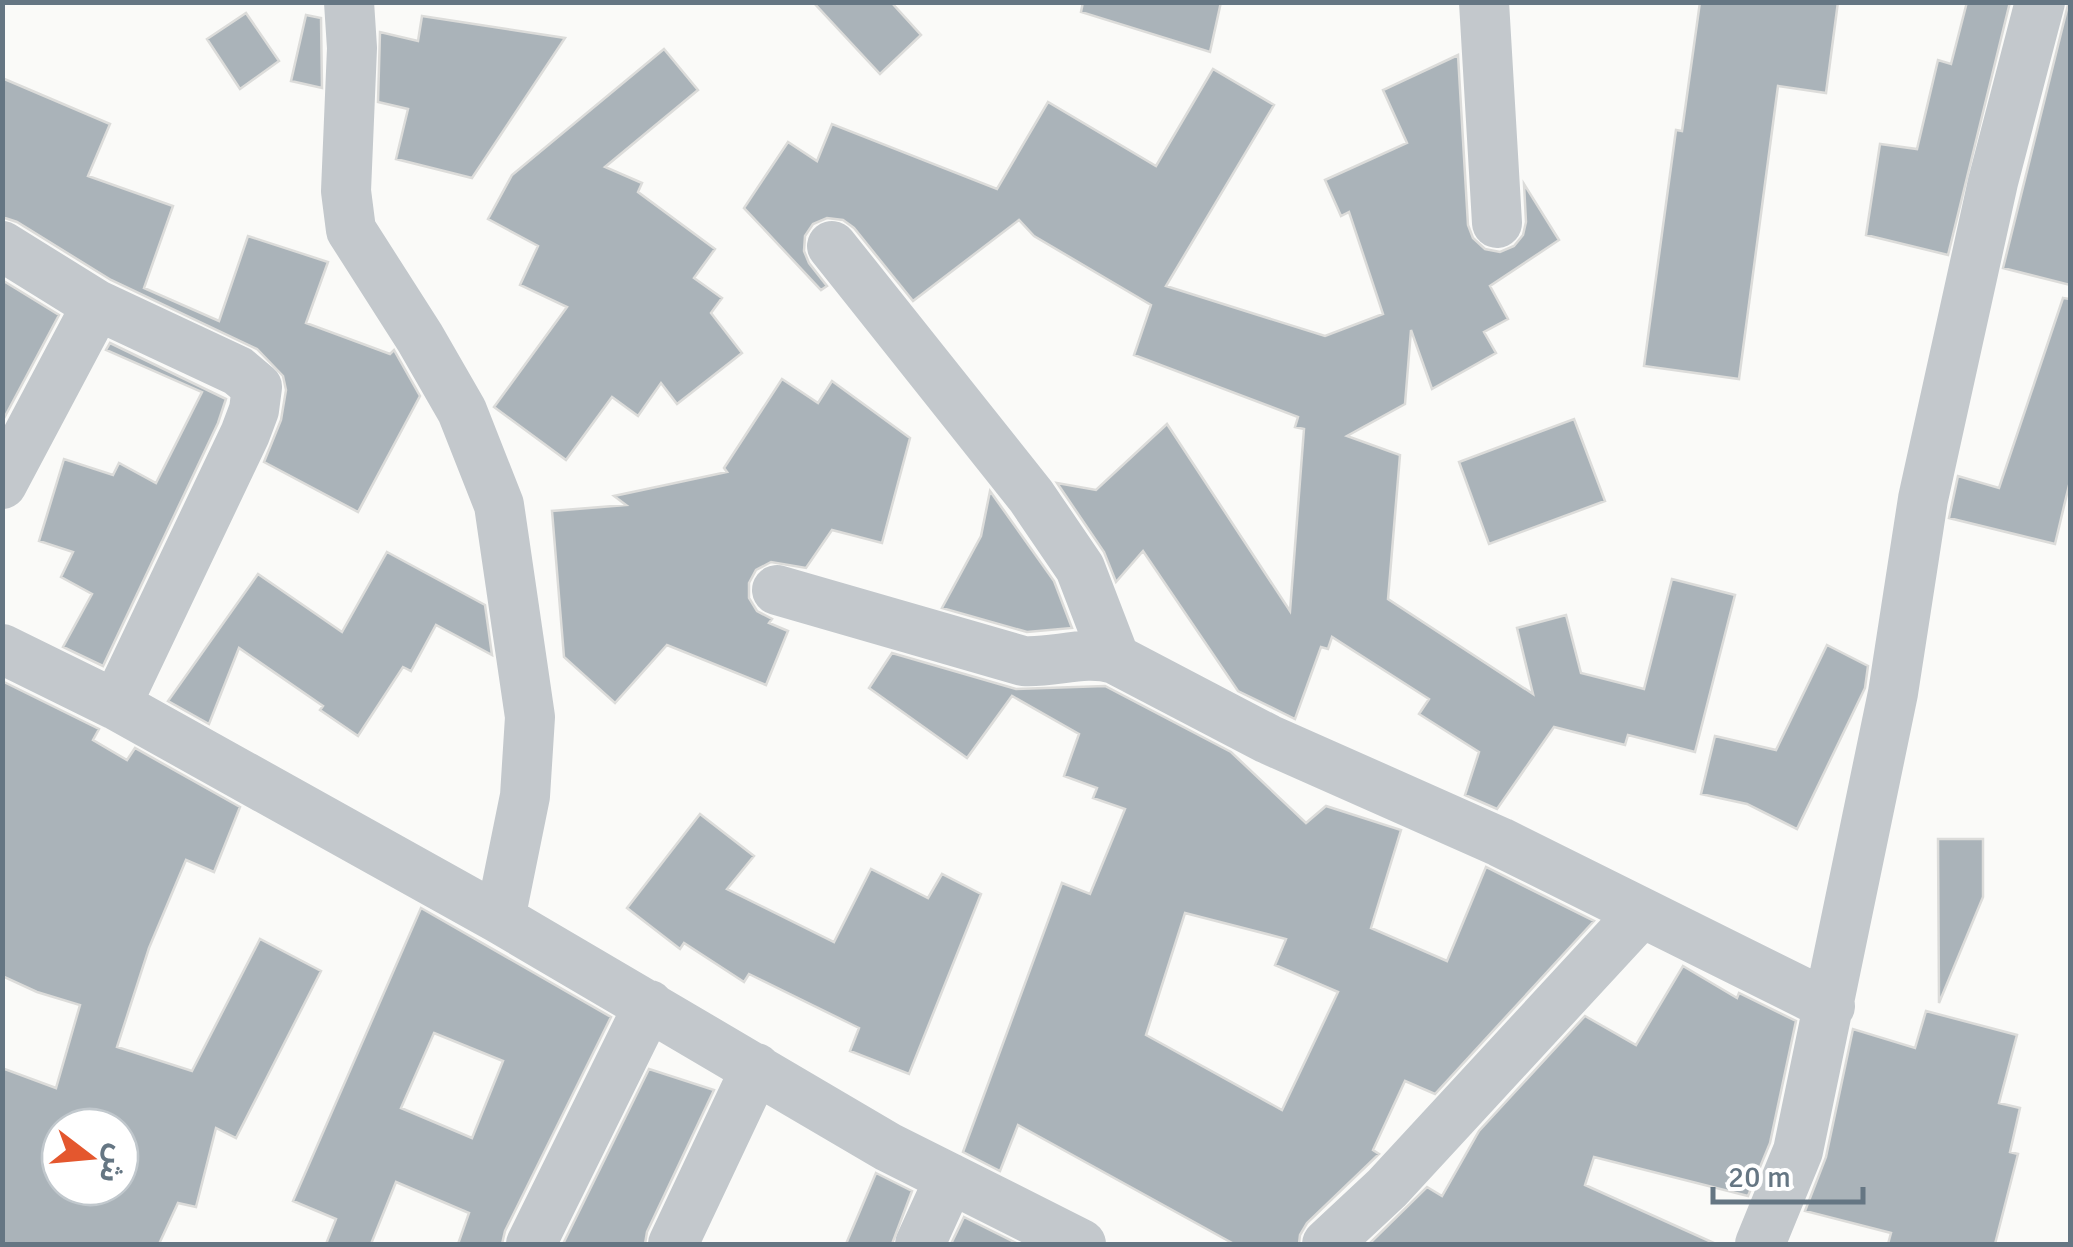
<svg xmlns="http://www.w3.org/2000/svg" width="2073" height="1247" font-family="Signika,'Noto Sans Arabic',sans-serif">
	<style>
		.building { fill: #aab3b9; stroke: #dcdcda; stroke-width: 2.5; fill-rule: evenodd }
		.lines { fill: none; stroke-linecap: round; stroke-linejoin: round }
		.street { stroke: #c3c8cc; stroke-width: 50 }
	</style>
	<rect width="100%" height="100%" fill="#fafaf8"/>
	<path class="building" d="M813,2H891L921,35L880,74Z
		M1083,2H1221L1210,52L1081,12Z
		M1700,2H1838L1826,93L1778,86L1739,379L1644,366L1676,130L1682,131Z
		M1967,2H2010L1948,255L1866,235L1880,144L1917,149L1938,60L1951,64Z
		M2068,5H2070V285L2003,268Z
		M246,13L279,61L240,89L207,39Z
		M306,15L321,18L322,88L291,81Z
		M422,16L565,38L472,178L396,159L408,109L378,102L380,32L418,41Z
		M664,49L698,90L605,167L642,183L638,192L715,249L694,278L722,298L711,313L742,353L677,404L661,383L638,416L612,397L566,460L494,407L567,307L520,285L538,246L488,219L512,175Z
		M1458,55L1468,225L1473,238L1485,249L1500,252L1514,246L1523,235L1526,222L1524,184L1559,240L1490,286L1508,319L1484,332L1496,353L1432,389L1411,330L1405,404L1347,436L1400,455L1388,599L1533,694L1517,628L1566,615L1581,673L1644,689L1672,579L1735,595L1695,752L1628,735L1625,745L1554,727L1497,809L1465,795L1479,752L1419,714L1429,699L1332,637L1328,649L1321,647L1295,719L1238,691L1143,551L1116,582L1104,552L1057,483L1096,490L1167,424L1290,611L1304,429L1295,427L1298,417L1134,355L1151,305L1034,236L1019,220L913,301L854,228L843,220L827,218L813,224L805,236L804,251L809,263L827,286L821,290L744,208L788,142L817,161L832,124L997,189L1048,102L1156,166L1213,69L1274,105L1166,286L1325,336L1383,314L1349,212L1341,216L1325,180L1407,143L1383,90Z
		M2,78L110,124L88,176L173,206L144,288L219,321L248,236L328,262L306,323L390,354L394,350L420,396L358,512L264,462L281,420L286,390L283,376L257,349L111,280L17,222L2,217Z
		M2,280L59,315L2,422Z
		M2063,298L2070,299V481L2055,544L1949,518L1958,476L1999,488Z
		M110,343L226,399L218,423L103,666L63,647L92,594L61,577L73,552L39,541L64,459L113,475L119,463L156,483L202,392L106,350Z
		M782,379L818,403L832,381L910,438L882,543L832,530L806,568L771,562L756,570L749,583V598L757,611L772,619L769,623L788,631L766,685L667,645L615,703L564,657L552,511L626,505L614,496L727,472L724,468Z
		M1574,419L1605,501L1489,544L1459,462Z
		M990,491L1054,581L1072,628L1027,632L942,608L981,536Z
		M387,552L485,605L492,655L436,625L411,671L403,667L358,736L320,710L323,706L239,648L209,724L168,701L258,574L342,632Z
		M1827,645L1868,666L1865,688L1797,829L1747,804L1701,794L1715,736L1776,750Z
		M892,653L1016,689L1105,686L1231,752L1306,823L1326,806L1401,830L1371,928L1447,961L1486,867L1594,921L1435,1094L1405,1081L1373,1150L1379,1154L1307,1223L1300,1235L1299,1244H1234L1018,1125L1000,1171L963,1152L1062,883L1090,894L1125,809L1093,798L1097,788L1064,776L1079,734L1012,696L967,758L869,688ZM1185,913L1286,939L1275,965L1338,992L1282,1110L1146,1035Z
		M2,681L99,729L93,740L127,760L135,748L240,807L214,872L186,860L149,948L117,1047L192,1071L260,939L321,971L236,1138L216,1128L196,1207L178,1203L159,1244H2V1068L56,1088L80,1005L37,992L2,976ZM60,1127H120V1187H60Z
		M700,814L754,856L727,889L834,942L871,869L928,898L942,874L981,894L909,1074L850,1051L859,1028L749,974L744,982L684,943L680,949L627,908Z
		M1938,839H1983V897L1939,1003Z
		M421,908L611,1017L505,1231L502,1244H458L469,1213L396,1182L371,1244H326L336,1219L293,1201ZM434,1033L503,1061L472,1138L401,1108Z
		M1683,966L1737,998L1739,993L1796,1021L1770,1143L1748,1196L1594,1157L1585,1185L1716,1244H1369L1427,1187L1442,1196L1479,1131L1585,1016L1636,1045Z
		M1926,1011L2017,1035L1999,1103L2020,1108L2010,1152L2018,1154L1995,1244H1888L1891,1233L1805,1211L1826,1157L1853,1029L1915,1048Z
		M649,1069L714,1090L647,1232L645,1244H563Z
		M876,1173L912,1191L892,1244H846Z
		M964,1217L1018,1244H951Z"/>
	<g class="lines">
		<path class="street" d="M349,2L352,48L346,191L351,230L420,338L462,411L499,505L530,717L525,796L500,919
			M1484,2L1497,223
			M2,246L97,305L238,371L257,387L254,410L245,434L116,705
			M832,246L1031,496L1080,568L1115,659
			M2,484L97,305
			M777,590L1023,661C1055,663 1084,650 1115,659L1268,739L1500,842L1830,1006
			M2,649L116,705L500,919L888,1147L1081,1244
			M531,1244L649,1005
			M673,1244L756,1068
			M920,1244L950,1178
			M1327,1244L1387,1188L1641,913
			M1760,1244L1798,1151L1893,693L1923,499L1993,182L2040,2"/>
	</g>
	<rect width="2073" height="1247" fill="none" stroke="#657683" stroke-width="10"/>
	<g transform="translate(90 1157) rotate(106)"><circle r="48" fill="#ffffff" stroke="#c1c8cd" stroke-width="2.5"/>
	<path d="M0-8L18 38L0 25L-18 38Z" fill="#e4572e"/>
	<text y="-15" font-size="28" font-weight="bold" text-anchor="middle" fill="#657683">ش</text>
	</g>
	<path d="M1713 1187v15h150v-15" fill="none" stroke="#657683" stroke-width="5"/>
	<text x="1728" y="1187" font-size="30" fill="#657683" stroke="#ffffff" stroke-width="8" paint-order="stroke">20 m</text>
</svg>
